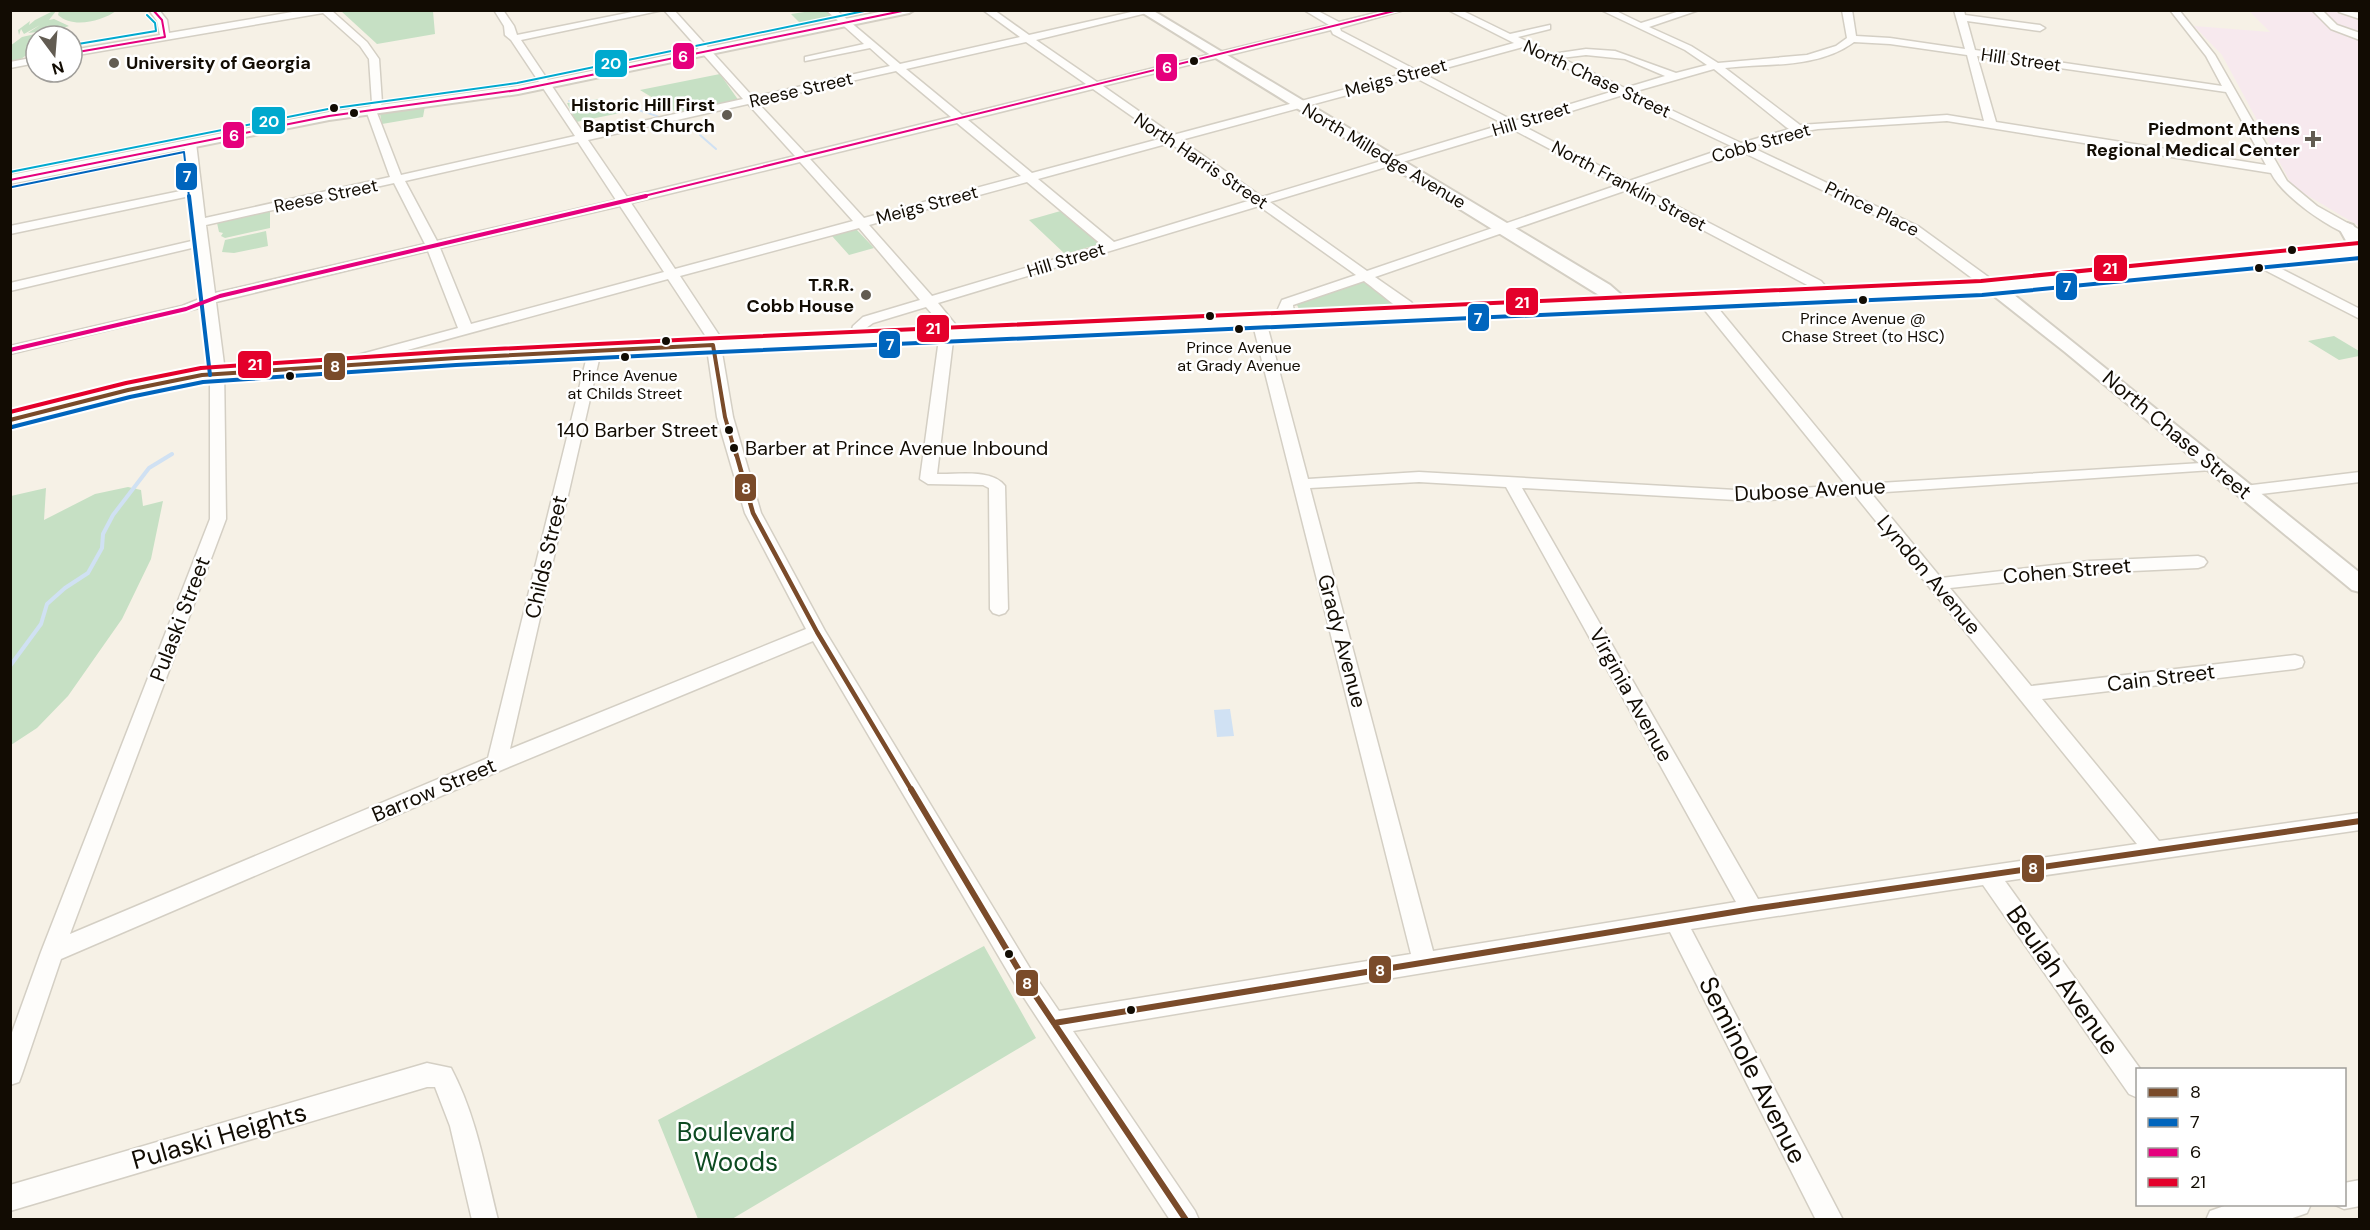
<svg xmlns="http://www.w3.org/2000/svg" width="2370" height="1230" font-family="'DM Sans',sans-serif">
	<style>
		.medical { fill: #f7e9ee }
		.green { fill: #c6e0c4 }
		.water { fill: #d0e1f3 }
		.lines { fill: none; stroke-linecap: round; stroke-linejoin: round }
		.stream-far1 { stroke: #d0e1f3; stroke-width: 2 }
		.stream { stroke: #d0e1f3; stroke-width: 4 }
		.minor-casing { stroke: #d4cfc4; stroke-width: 3 }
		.major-casing { stroke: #d4cfc4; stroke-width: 4 }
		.minor { fill: #fefdfb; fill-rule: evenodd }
		.major { fill: #fefdfb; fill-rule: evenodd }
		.bus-1-far2-casing { stroke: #fff; stroke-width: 8 }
		.bus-1-far1-casing { stroke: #fff; stroke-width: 9 }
		.bus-1-casing { stroke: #fff; stroke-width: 10 }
		.bus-2-far1-casing { stroke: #fff; stroke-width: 4.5 }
		.bus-2-casing { stroke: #fff; stroke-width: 8 }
		.bus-3-far1-casing { stroke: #fff; stroke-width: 4.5 }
		.bus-3-casing { stroke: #fff; stroke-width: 8 }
		.bus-4-casing { stroke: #fff; stroke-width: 8 }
		.bus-5-casing { stroke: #fff; stroke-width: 4.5 }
		.bus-1-far2 { stroke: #7a4b2a; stroke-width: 4 }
		.bus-1-far1 { stroke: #7a4b2a; stroke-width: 4.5 }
		.bus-1 { stroke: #7a4b2a; stroke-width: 6 }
		.bus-2-far1 { stroke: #0065bd; stroke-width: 2 }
		.bus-2 { stroke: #0065bd; stroke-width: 4 }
		.bus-3-far1 { stroke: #e5007d; stroke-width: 2 }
		.bus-3 { stroke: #e5007d; stroke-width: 4 }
		.bus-4 { stroke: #e4002b; stroke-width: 4 }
		.bus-5 { stroke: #00a9ce; stroke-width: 2 }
		.bus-dot { fill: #120c03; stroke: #fff; stroke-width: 2 }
		.poi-dot { fill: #625c52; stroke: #fff; stroke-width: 2 }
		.labels { text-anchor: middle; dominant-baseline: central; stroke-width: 5; stroke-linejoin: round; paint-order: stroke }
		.far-bus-label { font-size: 16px; fill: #120c03; stroke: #fff }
		.far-street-label { font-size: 18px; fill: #120c03; stroke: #fff }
		.far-poi-label { font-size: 18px; font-weight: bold; fill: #120c03; stroke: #fff; text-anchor: end }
		.bus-label { font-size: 20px; fill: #120c03; stroke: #fff; text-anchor: end }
		.street-label { font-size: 21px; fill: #120c03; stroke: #fff }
		.near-street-label { font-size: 26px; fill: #120c03; stroke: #fff }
		.near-park-label { font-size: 26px; fill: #0d4a21; stroke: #fff }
		.line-badge { stroke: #fff; stroke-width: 2 }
		.badge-label { font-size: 16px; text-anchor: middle; font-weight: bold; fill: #fff }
	</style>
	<rect width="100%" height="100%" fill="#f6f1e6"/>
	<path class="medical" d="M2249,11H2335L2359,17V226L2293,187L2222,55L2194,26L2270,32Z"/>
	<path class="green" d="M53,11H56L49,20L54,19L69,26L63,28L67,29L28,33L40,25L24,34L21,29L19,35L18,30L30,21L29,25L35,20Z
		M59,11V10L116,11C102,21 73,29 58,15Z
		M341,11H433L435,34L377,44Z
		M811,11H827L839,21L805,28L791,14Z
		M44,32L47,34L36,36L35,49L21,59L36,58L11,62L10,46L22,37Z
		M720,74L739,101L679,114L640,90Z
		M600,99L630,111L576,122L567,103Z
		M425,106L423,117L382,124L380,114L384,112Z
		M1064,210L1103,243L1065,254L1029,220Z
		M270,211V228L225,238L221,236L223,233L219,232L217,223Z
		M856,229L874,248L849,255L832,236Z
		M266,231L268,246L234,253L222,252L225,240Z
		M1364,280L1397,306L1304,312L1299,309L1296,303Z
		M2334,336L2359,351V356L2339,360L2308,341Z
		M128,487L141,490L143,506L163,501L151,559L122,619L68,696L37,728L11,745V496L46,488L44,520L95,494Z
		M984,946L1036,1038L732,1219H698L658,1120Z"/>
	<path class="water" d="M1230,709L1234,736L1217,737L1214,710Z"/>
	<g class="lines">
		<path class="stream-far1" d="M569,101C601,98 633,107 662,118
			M700,135L716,149"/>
		<path class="stream" d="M10,666L41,624L47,604L65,588L88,573L102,548L103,534L113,515L149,468L172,454"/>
		<defs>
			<path id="minor" d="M149,10H159L167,20L169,33L304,10H331L367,42L379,59L382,103L377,113L401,175L575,136L511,40L505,35L504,26L494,10H503L514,26L517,35L642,10H663L521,40L584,134L743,99L664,10H674L753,97L890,66L870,48L805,61V57L864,44L826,10H836L900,64L1020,37L983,10H994L1029,35L1140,10H1159L1036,40L1097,82L1329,25L1304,10H1316L1339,22L1387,10H1404L1340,28L1341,31L1416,70L1514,43L1448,10H1461L1510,34L1550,25V29L1518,37L1552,54L1586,49L1615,51L1676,73L1707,65L1685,50L1601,10H1614L1641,23L1683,10H1699L1649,27L1691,46L1718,63L1807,55L1836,46L1847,38L1842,10H1852L1856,36L1890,38L1965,49L1954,10H1964L1965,15L2040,25L2045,28L2040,31L1967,21L1975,50L2222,86L2206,56L2170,10H2179L2215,55L2287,181L2317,206L2360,230V239C2332,231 2284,198 2271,173L1947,121L1818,129L1800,132L1751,147L1918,226L1998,284L2000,287L1998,290H1988L1910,232L1740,151L1638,186L1821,281L1832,294L1830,297H1820L1811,287L1627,190L1375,277L1411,302L1420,314L1413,318C1409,317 1372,287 1364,281L1293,305L1295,320L1288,324L1283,323L1278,309L1282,300L1356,275L1259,206L938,303L955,324L937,474C956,475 992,468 1005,486L1008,609L1005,613L999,615L993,613L990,609L989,488L983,485L928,484L920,479L941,324L926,307L873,323L866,328L861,342L856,343L849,339L853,326L863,317L920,300L859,228L680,276L719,335L733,417L761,513L825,631L1031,970L1059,1011L1411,954L1252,321L1259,317L1266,321L1308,479L1419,472L1753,491L1846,485L1699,303L1697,300L1699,297H1709L1863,484L2218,462L2220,465L2218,468L2212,470L1871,493L1941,578L2089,561L2198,556L2204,558L2207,562L2204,566L2198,568L2089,573L1950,588L2031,686L2295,655L2302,657L2304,662L2302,667L2295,669L2042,699L2159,841L2360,813V830L2005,881L2141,1070H2138V1098L2129,1094L1983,885L1691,929L1843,1220H1816L1670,932L1073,1031L1195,1211L1199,1220H1170L1015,984L813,641L504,769L61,959L22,1074L19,1082L10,1085V1038L41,952L210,519V364L203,307L10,354V346L182,306L202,298L196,247L10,291V283L196,240L190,196L10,234V226L190,189L184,143L190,140L196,143L205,218L390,177L367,113L372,103L369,59L360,46L323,13L72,56V50L160,35L157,21ZM1331,30L1333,34L1406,73L1173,135L1103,86ZM1026,42L1086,84L962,115L906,69ZM1854,42L1890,44L1967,55L1984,121L1947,115L1800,125L1725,68C1769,63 1817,69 1854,42ZM1523,47L1614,91L1514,121L1424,74ZM1586,55L1625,59L1665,76L1625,88L1561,58ZM1977,56L2226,92L2266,165L1996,122ZM1714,69L1786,127L1789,129L1741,143L1633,92ZM896,71L951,117L805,153L757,102ZM1414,77L1504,124L1262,197L1181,140ZM1093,89L1163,138L1032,173L968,120ZM1623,95L1731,146L1629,181L1523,126ZM748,104L795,156L627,197L588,140ZM957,123L1021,176L864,218L810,159ZM1512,129L1618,185L1367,271L1270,202ZM578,142L616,200L437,241L405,181ZM1170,143L1251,200L1114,242L1038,179ZM800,162L853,221L675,269L631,203ZM1027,182L1102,245L932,296L869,225ZM394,183L425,244L215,293L206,225ZM620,206L664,272L471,324L440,248ZM428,251L458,328L328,363L326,366L328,369H338L668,279L705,335L717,417L745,513L806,629L510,749L601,351L599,348H589L488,758L70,934L226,519L224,364L216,302ZM1419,482L1506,487L1736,902L1433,951L1310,488ZM1522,488L1753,501L1854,494L2137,844L1758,899Z
				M2312,10H2322L2337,25L2360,33V40L2331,29Z
				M2338,10L2360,13V19L2339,12Z
				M36,57V63L10,68V62Z
				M2258,257L2360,309V319L2253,264L2252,261L2253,258Z
				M2360,472V482L2244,496L2236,491L2244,486Z
				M427,1063L451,1068C476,1115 485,1168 498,1220H472L450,1126L435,1087H427L10,1211V1185Z
				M2360,1180V1206L2344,1209L2335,1205L2344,1204V1183Z
				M2230,1204H2311L2307,1213L2287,1220H2206L2210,1211Z"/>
			<path id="major" d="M889,10H914L909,13L518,94L329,120L10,184V175L329,112L518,86Z
				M1138,10H1152L1610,285L1626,299L1982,283L2349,246L2339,228L2347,223L2353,225L2360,235V255L2008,290L2360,573V592L2352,590L2065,352L1989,292L698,351L456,363L202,380L129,395L10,426V414L128,384L202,370L456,353L1607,300Z"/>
		</defs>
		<use href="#minor" class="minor-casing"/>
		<use href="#major" class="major-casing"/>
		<use href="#minor" class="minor"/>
		<use href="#major" class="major"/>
		<defs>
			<path id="bus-1-far2" d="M10,420L128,390L202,375L456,358L713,345L725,417L736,455"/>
			<path id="bus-1-far1" d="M736,453L753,513L817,632L912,791"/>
			<path id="bus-1" d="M911,789L1023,977L1186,1220
				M1054,1023L1752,909L2360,821"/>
			<path id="bus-2-far1" d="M12,187L184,152L189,197"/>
			<path id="bus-2" d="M189,196L210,375
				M12,427L130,397L203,382L456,365L698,353L1982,295L2360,258"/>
			<path id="bus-3-far1" d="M72,53L165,37L162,20L153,10
				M10,180L329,116L518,90L907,10
				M640,197L1398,10"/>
			<path id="bus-3" d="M10,350L186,309L220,296L646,196"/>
			<path id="bus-4" d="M10,412L126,383L201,368L455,351L698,339L1981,281L2359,243"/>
			<path id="bus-5" d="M72,45L156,31L155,23L147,15
				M10,172L328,109L517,83L869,10"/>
		</defs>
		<use href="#bus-1-far2" class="bus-1-far2-casing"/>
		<use href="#bus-1-far1" class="bus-1-far1-casing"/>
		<use href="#bus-1" class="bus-1-casing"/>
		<use href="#bus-2-far1" class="bus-2-far1-casing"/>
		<use href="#bus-2" class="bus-2-casing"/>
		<use href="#bus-3-far1" class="bus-3-far1-casing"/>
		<use href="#bus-3" class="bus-3-casing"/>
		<use href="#bus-4" class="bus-4-casing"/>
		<use href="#bus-5" class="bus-5-casing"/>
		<use href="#bus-1-far2" class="bus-1-far2"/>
		<use href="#bus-1-far1" class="bus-1-far1"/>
		<use href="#bus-1" class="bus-1"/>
		<use href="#bus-2-far1" class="bus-2-far1"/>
		<use href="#bus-2" class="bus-2"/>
		<use href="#bus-3-far1" class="bus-3-far1"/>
		<use href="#bus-3" class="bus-3"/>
		<use href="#bus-4" class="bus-4"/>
		<use href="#bus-5" class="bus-5"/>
	</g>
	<g class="bus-dot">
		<circle cx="1194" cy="61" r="5"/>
		<circle cx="334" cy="108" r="5"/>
		<circle cx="354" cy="113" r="5"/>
		<circle cx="2292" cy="250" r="5"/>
		<circle cx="2259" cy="268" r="5"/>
		<circle cx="1863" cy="300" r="5"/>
		<circle cx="1210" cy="316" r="5"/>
		<circle cx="1239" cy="329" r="5"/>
		<circle cx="666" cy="341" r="5"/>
		<circle cx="625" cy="357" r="5"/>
		<circle cx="290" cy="376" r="5"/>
		<circle cx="729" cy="430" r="5"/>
		<circle cx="734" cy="448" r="5"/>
		<circle cx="1009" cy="954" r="5"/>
		<circle cx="1131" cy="1010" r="5"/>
	</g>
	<g class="poi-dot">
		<circle cx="114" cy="63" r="6"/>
		<circle cx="727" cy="115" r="6"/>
		<path d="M2310 130h6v6h6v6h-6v6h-6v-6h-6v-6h6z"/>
		<circle cx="866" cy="295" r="6"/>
	</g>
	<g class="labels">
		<g class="far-bus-label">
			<text x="1863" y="318">Prince Avenue @<tspan x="1863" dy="18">Chase Street (to HSC)</tspan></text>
			<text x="1239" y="347">Prince Avenue<tspan x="1239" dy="18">at Grady Avenue</tspan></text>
			<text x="625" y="375">Prince Avenue<tspan x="625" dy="18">at Childs Street</tspan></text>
		</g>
		<g class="far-street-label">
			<text transform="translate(2021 60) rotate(8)">Hill Street</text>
			<text transform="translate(1396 78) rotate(-15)">Meigs Street</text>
			<text transform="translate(1597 79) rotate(25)">North Chase Street</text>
			<text transform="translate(801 90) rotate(-13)">Reese Street</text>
			<text transform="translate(1531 119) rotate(-17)">Hill Street</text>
			<text transform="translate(1761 143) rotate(-16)">Cobb Street</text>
			<text transform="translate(1384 156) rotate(31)">North Milledge Avenue</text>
			<text transform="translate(1201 161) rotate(34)">North Harris Street</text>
			<text transform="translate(1629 186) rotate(28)">North Franklin Street</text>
			<text transform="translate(326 196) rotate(-12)">Reese Street</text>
			<text transform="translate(927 205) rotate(-15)">Meigs Street</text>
			<text transform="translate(1872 209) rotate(26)">Prince Place</text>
			<text transform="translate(1066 260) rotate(-17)">Hill Street</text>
		</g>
		<g class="far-poi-label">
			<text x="126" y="63" text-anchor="start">University of Georgia</text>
			<text x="715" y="105">Historic Hill First<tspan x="715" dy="21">Baptist Church</tspan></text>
			<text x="2300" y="129">Piedmont Athens<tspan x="2300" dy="21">Regional Medical Center</tspan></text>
			<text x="854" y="285">T.R.R.<tspan x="854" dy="21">Cobb House</tspan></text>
		</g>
		<g class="bus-label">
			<text x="718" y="430">140 Barber Street</text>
			<text x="745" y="448" text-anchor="start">Barber at Prince Avenue Inbound</text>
		</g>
		<g class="street-label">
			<text transform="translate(2177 435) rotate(40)">North Chase Street</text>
			<text transform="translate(1810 490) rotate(-3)">Dubose Avenue</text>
			<text transform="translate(546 557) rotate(-77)">Childs Street</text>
			<text transform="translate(2067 571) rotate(-5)">Cohen Street</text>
			<text transform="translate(1929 575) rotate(50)">Lyndon Avenue</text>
			<text transform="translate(180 619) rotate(-69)">Pulaski Street</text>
			<text transform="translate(1342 641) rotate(75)">Grady Avenue</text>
			<text transform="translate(2161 678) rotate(-7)">Cain Street</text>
			<text transform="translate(1631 695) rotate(61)">Virginia Avenue</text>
			<text transform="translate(434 790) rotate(-23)">Barrow Street</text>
		</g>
		<g class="near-street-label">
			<text transform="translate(2063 980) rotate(55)">Beulah Avenue</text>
			<text transform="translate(1753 1070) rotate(63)">Seminole Avenue</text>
			<text transform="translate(219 1136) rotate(-16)">Pulaski Heights</text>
		</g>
		<g class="near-park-label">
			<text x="736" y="1132">Boulevard<tspan x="736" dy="30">Woods</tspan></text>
		</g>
	</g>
	<g class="line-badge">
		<rect x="672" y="42" width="23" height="28" rx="6" fill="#e5007d"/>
		<rect x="594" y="49" width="34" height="29" rx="6" fill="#00a9ce"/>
		<rect x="1155" y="53" width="23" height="29" rx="6" fill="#e5007d"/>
		<rect x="251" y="106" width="35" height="29" rx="6" fill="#00a9ce"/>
		<rect x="222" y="121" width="23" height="28" rx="6" fill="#e5007d"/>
		<rect x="175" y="162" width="23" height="29" rx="6" fill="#0065bd"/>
		<rect x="2093" y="254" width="35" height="28" rx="6" fill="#e4002b"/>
		<rect x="2055" y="272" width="23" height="29" rx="6" fill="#0065bd"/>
		<rect x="1505" y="287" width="34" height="29" rx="6" fill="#e4002b"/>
		<rect x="1467" y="303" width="23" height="29" rx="6" fill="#0065bd"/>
		<rect x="916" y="314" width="34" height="29" rx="6" fill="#e4002b"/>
		<rect x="878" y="330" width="23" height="29" rx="6" fill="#0065bd"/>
		<rect x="237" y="350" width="35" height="29" rx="6" fill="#e4002b"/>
		<rect x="323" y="352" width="23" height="29" rx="6" fill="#7a4b2a"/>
		<rect x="734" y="473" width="23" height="29" rx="6" fill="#7a4b2a"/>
		<rect x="2021" y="854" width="24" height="29" rx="6" fill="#7a4b2a"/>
		<rect x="1368" y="955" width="24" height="29" rx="6" fill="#7a4b2a"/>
		<rect x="1015" y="969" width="24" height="28" rx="6" fill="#7a4b2a"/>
	</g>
	<g class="badge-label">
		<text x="683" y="62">6</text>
		<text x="611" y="69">20</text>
		<text x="1167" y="73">6</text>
		<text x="269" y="127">20</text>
		<text x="234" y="141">6</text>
		<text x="187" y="182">7</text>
		<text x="2110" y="274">21</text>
		<text x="2067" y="292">7</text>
		<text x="1522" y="308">21</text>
		<text x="1478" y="324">7</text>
		<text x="933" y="334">21</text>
		<text x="890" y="350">7</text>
		<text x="255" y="370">21</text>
		<text x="335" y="372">8</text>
		<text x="746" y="494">8</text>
		<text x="2033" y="874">8</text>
		<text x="1380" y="976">8</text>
		<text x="1027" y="989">8</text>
	</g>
	<rect width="2370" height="1230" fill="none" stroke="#120c03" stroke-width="24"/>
	<rect x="2136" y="1068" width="210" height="138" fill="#ffffff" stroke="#a09e9a" stroke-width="1.5"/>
	<rect x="2148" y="1088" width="30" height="9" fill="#7a4b2a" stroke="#a09e9a" stroke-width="1.5"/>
	<text x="2190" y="1098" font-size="18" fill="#120c03">8</text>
	<rect x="2148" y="1118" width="30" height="9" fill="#0065bd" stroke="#a09e9a" stroke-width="1.5"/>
	<text x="2190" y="1128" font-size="18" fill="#120c03">7</text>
	<rect x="2148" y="1148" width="30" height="9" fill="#e5007d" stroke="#a09e9a" stroke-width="1.5"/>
	<text x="2190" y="1158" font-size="18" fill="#120c03">6</text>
	<rect x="2148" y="1178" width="30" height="9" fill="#e4002b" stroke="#a09e9a" stroke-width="1.5"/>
	<text x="2190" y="1188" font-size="18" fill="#120c03">21</text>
	<g transform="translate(54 54) rotate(164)"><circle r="28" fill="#ffffff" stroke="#a09e9a" stroke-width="1.5"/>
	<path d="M0-4.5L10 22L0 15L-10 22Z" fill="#625c52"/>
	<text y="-9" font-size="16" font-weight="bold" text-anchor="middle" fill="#120c03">N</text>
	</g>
</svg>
